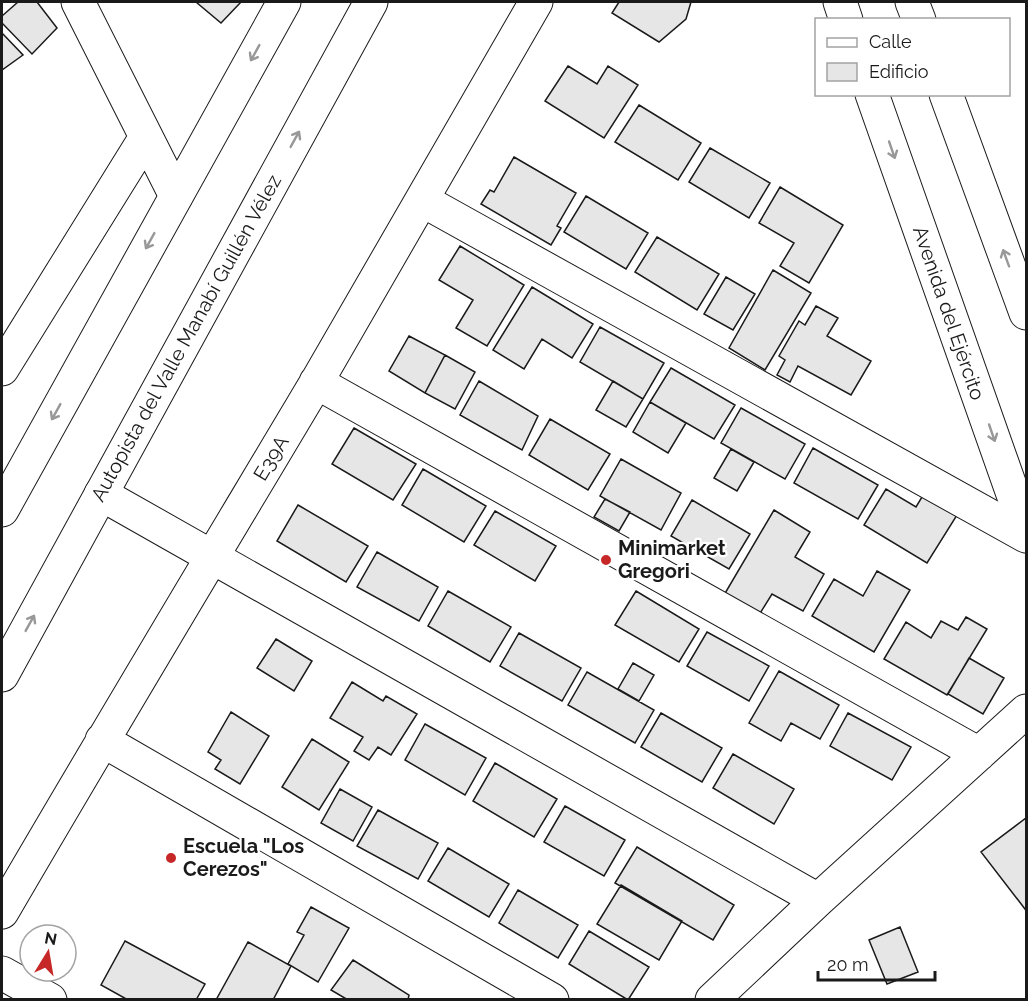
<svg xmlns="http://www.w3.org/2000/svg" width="1028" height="1001" font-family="Raleway,sans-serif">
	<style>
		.building { fill: #e6e6e6; stroke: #1a1a1a; stroke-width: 1.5 }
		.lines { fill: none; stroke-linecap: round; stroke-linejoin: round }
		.minor-casing { stroke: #1a1a1a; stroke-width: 35 }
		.major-casing { stroke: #1a1a1a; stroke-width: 35 }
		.minor { stroke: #fff; stroke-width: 33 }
		.major { stroke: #fff; stroke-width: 33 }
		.oneway { stroke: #989898 }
		.poi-dot { fill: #c62828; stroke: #fff; stroke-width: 2 }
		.labels { text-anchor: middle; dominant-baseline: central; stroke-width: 4.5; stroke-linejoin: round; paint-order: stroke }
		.street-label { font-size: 20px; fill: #1a1a1a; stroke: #fff }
		.poi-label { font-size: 20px; font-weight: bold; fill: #1a1a1a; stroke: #fff; text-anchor: start }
	</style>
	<rect width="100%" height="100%" fill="#fff"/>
	<path class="building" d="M18,2H37L57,28L32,54L2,23V16Z
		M196,2H241L221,23Z
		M619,2H691L686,19L659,42L612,13Z
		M2,33L23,55L2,70Z
		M568,66L597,84L608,66L638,85L604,138L545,101Z
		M639,105L701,143L678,180L615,142Z
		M710,148L770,183L749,218L689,182Z
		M514,157L576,193L557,226L561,228L551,245L481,204L490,190L494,192Z
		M780,187L843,225L809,283L780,266L794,243L759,223Z
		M586,196L648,233L626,269L564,232Z
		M657,237L719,274L697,310L635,272Z
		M460,246L524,285L487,346L456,328L473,300L439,280Z
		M773,270L811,293L765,370L729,348Z
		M726,277L755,294L733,330L704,314Z
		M532,287L593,324L572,358L542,339L524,369L493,350Z
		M816,306L838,318L827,336L871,361L851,395L798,366L790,382L777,375L785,360L779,356L799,321L805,325Z
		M600,327L664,363L643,399L580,362Z
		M409,336L445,355L425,393L389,371Z
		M445,355L475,372L455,409L425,393Z
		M671,368L735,405L714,439L650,402Z
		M479,381L538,416L522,450L460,415Z
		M613,381L643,399L626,427L596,410Z
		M650,402L686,423L668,453L633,432Z
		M741,408L805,444L785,479L721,443Z
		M550,419L610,454L588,490L529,455Z
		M354,428L416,464L393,500L332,464Z
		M813,448L878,485L858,519L794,483Z
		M731,449L754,462L737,491L714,478Z
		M621,459L681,493L661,530L600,496Z
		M423,469L486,506L464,542L402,505Z
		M928,487L962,507L927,563L864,525L886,489L916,507Z
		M605,499L630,512L619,531L594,517Z
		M692,500L750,534L729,569L671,536Z
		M298,505L368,546L346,582L277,541Z
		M774,510L810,532L795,557L824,574L803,611L772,594L759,615L724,595Z
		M495,511L556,546L535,581L474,545Z
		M377,552L438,587L419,621L357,587Z
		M877,571L910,590L874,652L812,616L834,579L863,596Z
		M448,591L511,627L490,662L428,626Z
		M636,591L699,629L679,662L615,625Z
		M966,617L987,629L947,695L884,659L906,622L931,638L941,621L958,630Z
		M707,632L769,666L749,701L687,666Z
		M519,633L581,668L562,701L500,666Z
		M276,639L312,661L294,691L257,668Z
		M969,658L1004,678L983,714L948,694Z
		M633,663L654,675L639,701L618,689Z
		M779,671L839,705L820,739L791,723L781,741L749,723Z
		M587,672L654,710L635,743L568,705Z
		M352,682L383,701L386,696L417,714L391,755L378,747L369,760L354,751L363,737L330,718Z
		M231,712L269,736L240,784L215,769L221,760L208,752Z
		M661,713L722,748L702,782L641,747Z
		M848,713L911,747L892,780L830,746Z
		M425,724L486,758L465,795L405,760Z
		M312,739L349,762L319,810L282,787Z
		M733,754L794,789L774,824L713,788Z
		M495,763L557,799L534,837L473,801Z
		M340,789L372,807L353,841L321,823Z
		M565,806L625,840L604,876L544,842Z
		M378,810L438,843L418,879L357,846Z
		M1026,818V908L1025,909L981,852Z
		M637,847L734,905L713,940L615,883Z
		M448,848L509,884L489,917L428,881Z
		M621,885L682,921L659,960L597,924Z
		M518,890L578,925L558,958L499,923Z
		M311,907L349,928L318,982L288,964L304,935L297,932Z
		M900,927L918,972L887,984L869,940Z
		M589,931L649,967L628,1000L569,964Z
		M125,941L205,984L196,1000H128L101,985Z
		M248,942L291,966L273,1000H216Z
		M353,960L409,995L408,1000H348L331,990Z"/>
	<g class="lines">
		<defs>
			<path id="minor" d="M78,2L176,196
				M422,200L1026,536
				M2,369L146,137
				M316,382L979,754
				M101,494L818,900
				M102,740L552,1000
				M2,912C105,735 211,559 316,383C390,256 463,129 536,2
				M2,973L50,1000
				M712,1000L818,900L1026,711"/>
			<path id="major" d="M840,2L846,20
				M912,2L919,20
				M872,94L1026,531
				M946,94L1026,313
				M2,510L284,2
				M2,675L371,2"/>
		</defs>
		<use href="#minor" class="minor-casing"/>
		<use href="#major" class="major-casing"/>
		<use href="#minor" class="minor"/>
		<use href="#major" class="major"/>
	</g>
	<defs><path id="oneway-shaft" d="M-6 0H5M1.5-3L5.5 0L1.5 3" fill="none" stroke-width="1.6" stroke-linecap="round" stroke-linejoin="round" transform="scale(1.5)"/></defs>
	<g class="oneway">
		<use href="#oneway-shaft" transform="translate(255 53) rotate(119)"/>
		<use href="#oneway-shaft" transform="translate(295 139) rotate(-61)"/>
		<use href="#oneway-shaft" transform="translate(892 150) rotate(71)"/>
		<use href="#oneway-shaft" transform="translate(150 241) rotate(119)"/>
		<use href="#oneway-shaft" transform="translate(1006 258) rotate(-110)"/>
		<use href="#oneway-shaft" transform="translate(56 412) rotate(119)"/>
		<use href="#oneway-shaft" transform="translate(992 433) rotate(71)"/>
		<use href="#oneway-shaft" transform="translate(30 623) rotate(-61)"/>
	</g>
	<g class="poi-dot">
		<circle cx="606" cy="560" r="6"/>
		<circle cx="171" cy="858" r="6"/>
	</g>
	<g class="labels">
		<g class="street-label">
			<text transform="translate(949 313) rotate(71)">Avenida del Ejército</text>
			<text transform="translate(186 338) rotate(-61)">Autopista del Valle Manabí Guillén Vélez</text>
			<text transform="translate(271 458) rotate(-59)">E39A</text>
		</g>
		<g class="poi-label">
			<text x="618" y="548">Minimarket<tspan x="618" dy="23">Gregori</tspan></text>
			<text x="183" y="846">Escuela "Los<tspan x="183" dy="23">Cerezos"</tspan></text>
		</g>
	</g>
	<rect width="1028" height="1001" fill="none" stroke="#1a1a1a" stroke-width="6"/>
	<rect x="815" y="18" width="195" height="78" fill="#ffffff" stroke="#a3a3a3" stroke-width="1.5"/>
	<rect x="827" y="38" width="30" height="9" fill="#ffffff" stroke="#a3a3a3" stroke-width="1.5"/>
	<text x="869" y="48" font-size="18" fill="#1a1a1a">Calle</text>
	<rect x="827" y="63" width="30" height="18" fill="#e6e6e6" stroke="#a3a3a3" stroke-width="1.5"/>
	<text x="869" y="78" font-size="18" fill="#1a1a1a">Edificio</text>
	<g transform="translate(48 953) rotate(11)"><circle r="28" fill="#ffffff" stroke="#a3a3a3" stroke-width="1.5"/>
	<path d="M0-4.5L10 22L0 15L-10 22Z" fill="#c62828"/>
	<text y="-9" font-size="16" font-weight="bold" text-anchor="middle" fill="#1a1a1a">N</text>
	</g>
	<path d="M818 971v9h117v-9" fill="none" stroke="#1a1a1a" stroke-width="3"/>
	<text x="827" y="971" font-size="18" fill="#1a1a1a" stroke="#ffffff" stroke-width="4.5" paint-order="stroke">20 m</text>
</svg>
